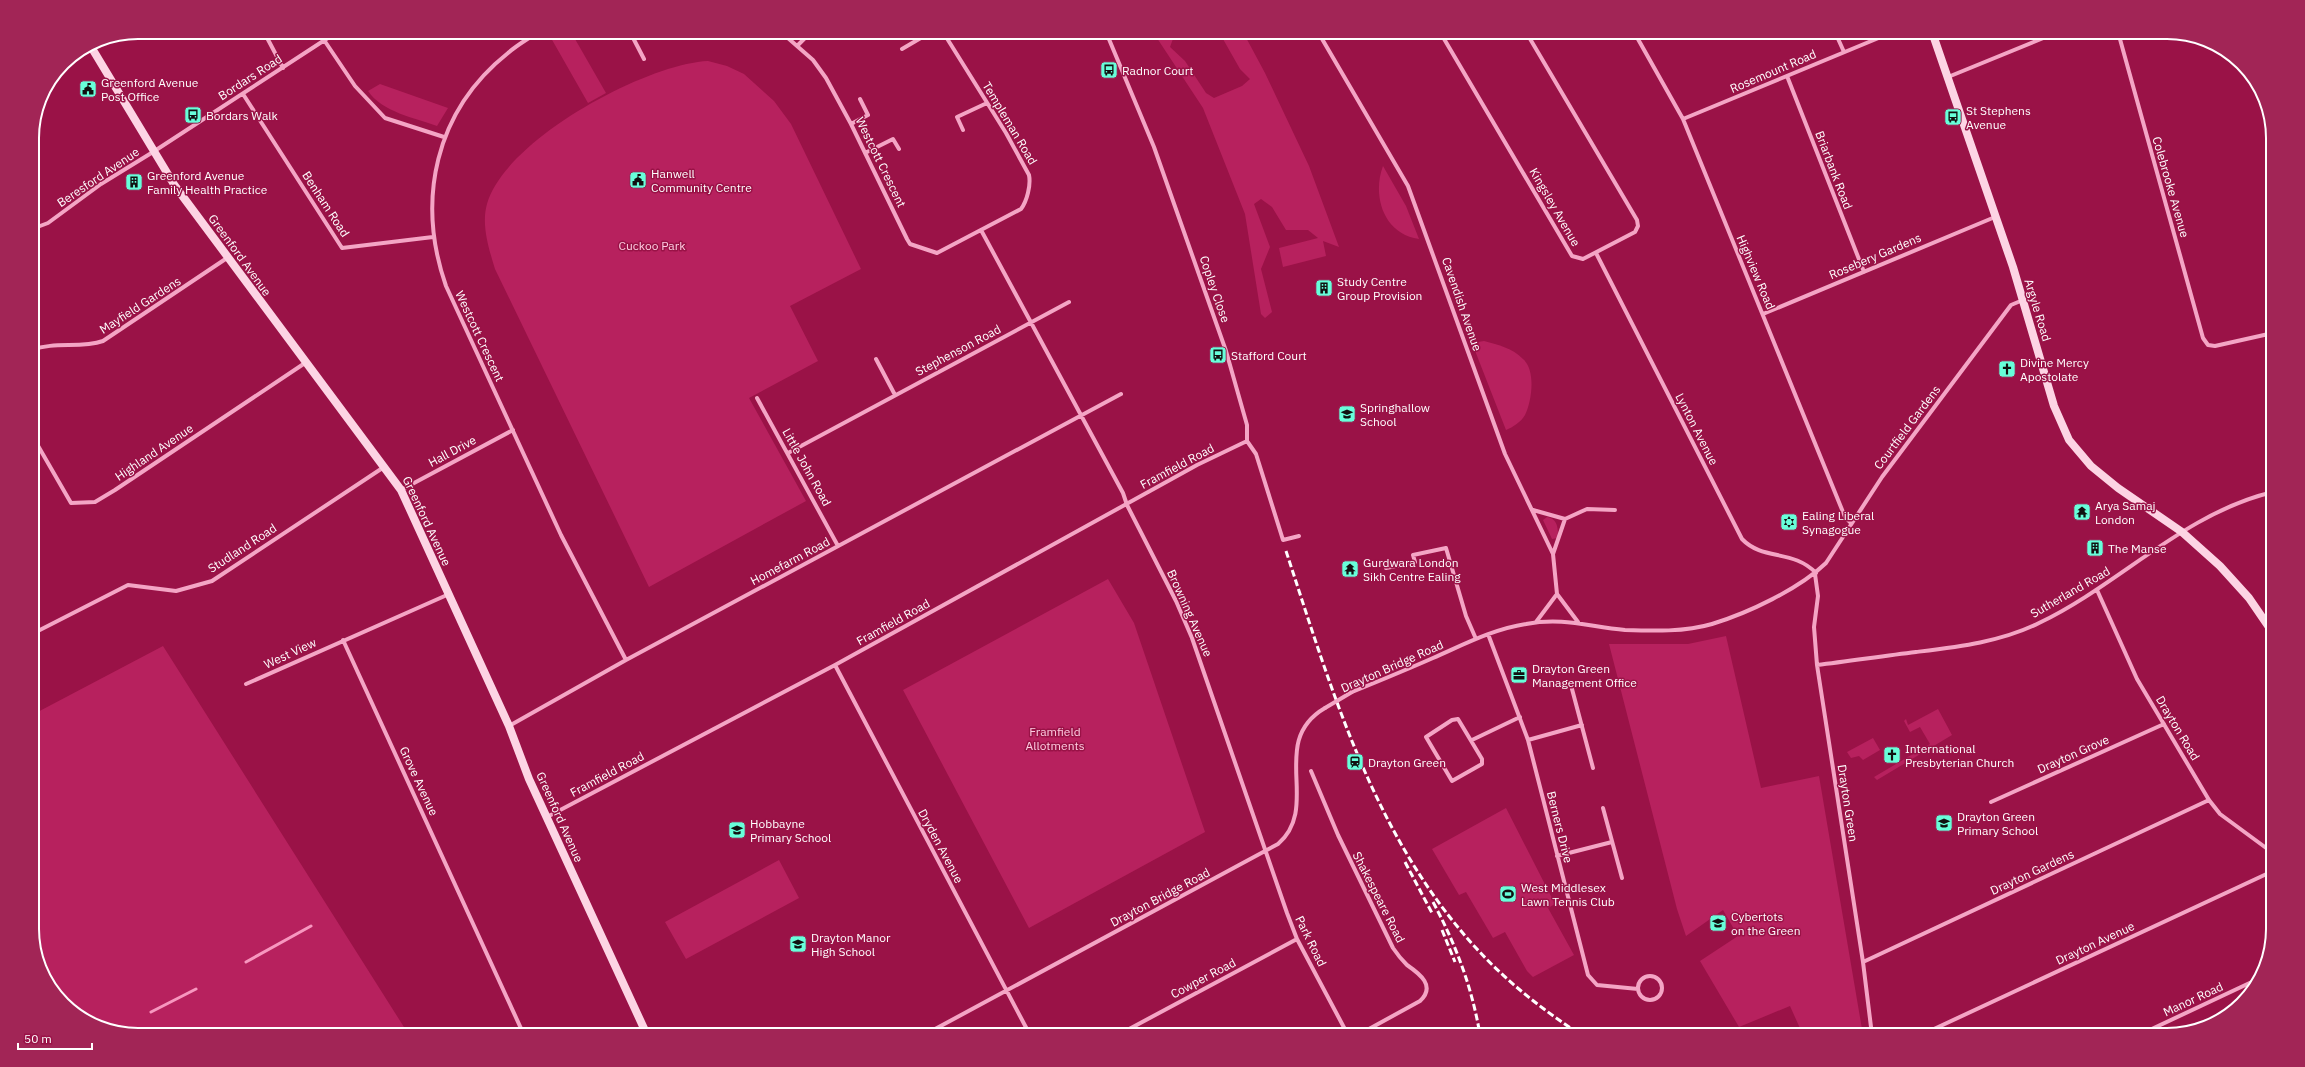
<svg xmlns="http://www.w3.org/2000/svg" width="2305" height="1067" font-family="'IBM Plex Sans',sans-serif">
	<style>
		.green { fill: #b7215e }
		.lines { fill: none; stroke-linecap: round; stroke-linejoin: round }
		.stream { stroke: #f797bf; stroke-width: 3 }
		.street { stroke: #f4a5c5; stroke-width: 4 }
		.secondary { stroke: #fdd4e4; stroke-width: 8 }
		.rail { stroke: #fff; stroke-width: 3; stroke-dasharray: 7 3; stroke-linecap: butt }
		.street-bridge { stroke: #f4a5c5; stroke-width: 4 }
		.labels { text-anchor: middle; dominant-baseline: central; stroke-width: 3; stroke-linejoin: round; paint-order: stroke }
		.poi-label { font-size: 12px; fill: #fff; stroke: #9a1247; text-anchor: start }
		.street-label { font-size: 12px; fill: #fff; stroke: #9a1247 }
		.park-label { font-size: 12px; fill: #fecde1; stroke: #9a1247 }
		.rim { fill: none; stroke: #fff; stroke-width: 2 }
	</style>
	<rect width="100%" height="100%" fill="#9a1247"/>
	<path class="green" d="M562,32H571L606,93L588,103L551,38Z
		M1153,32H1173L1174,36L1170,47L1185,61L1206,93L1214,98L1242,86L1250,79L1240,69L1219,32H1243L1265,73L1309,166L1339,247L1323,241L1326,256L1283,267L1279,248L1318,238L1308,230H1286L1272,207L1261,199L1254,204L1270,247L1261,269L1272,312L1265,318L1261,314L1245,214L1203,108Z
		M708,61L727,66L744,74L774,101L791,124L861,269L790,306L818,361L749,398L806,501L649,587L495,269C489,249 481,225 487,204C505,140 645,64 708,61Z
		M380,84L448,108L437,126C415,118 382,112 368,91Z
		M1383,166L1406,206L1419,239C1383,234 1372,195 1383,166Z
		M1484,341C1499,345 1512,348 1523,359C1536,370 1532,401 1525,415C1521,422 1513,427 1506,430L1472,343Z
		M1547,517C1558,519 1558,528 1558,538L1552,539L1543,520Z
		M1108,579L1134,623L1205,832L1029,928L903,690Z
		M1726,636L1761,788L1819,776L1863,1035H1803L1790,1006L1739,1027L1700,961L1738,936L1723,910L1686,936L1677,909L1609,644H1688Z
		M163,646L409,1035H138L97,1027L54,993L32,936V715Z
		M1938,709L1952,735L1877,780L1874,777L1930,744L1920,727L1910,732L1904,721L1906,719L1908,725Z
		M1873,738L1880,750L1863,760L1859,756L1851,758L1847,752Z
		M1506,808L1555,904L1548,908L1574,955L1533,977L1527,971L1505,932L1493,938L1466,892L1459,895L1432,849Z
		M779,860L799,898L686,959L665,922Z"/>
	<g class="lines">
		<path class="stream" d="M246,962L311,926
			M151,1012L196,989
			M113,1030L120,1027"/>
		<path class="street" d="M264,32L283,68
			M538,32C528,39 517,45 508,53C435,111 416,200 446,286L561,535L626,660
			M630,32L644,59
			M781,32L813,60L826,78L851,124L907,239L910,244L937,253L1021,209C1027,201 1031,185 1029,175L1006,133L943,32
			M1106,32L1154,147L1226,351L1247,425V441L1256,454L1283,540L1299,536
			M1318,32L1408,186L1505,454L1553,554L1557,594L1536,622
			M1440,32L1572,256L1583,259L1635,232L1638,226L1637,220L1526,32
			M1634,32L1683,119L1845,517L1851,523
			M1835,32L1844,52
			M2118,32L2203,338L2208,345L2215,346L2273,333
			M324,40L355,86L385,118L444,137
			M798,45L811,32
			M902,49L931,32
			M1787,76L1864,272
			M1948,77L2058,32
			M243,94L342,248L433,237
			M1683,119L1893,32
			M851,124L868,115L860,99
			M963,130L957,117L987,103
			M865,153L893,139L899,149
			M32,229L48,223L101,184L153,152L337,32
			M981,230L1123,493L1127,505L1176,601L1192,638L1287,913L1297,939L1348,1035
			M1596,253L1742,539C1763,561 1793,549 1816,573
			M1763,314L1995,217
			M32,350C55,341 80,349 103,341L227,258
			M876,359L895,395
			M757,398L838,546
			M32,441L37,444L71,503L95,502L115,490L305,363
			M788,453L1069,302
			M401,490L513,430
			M1533,510L1565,519L1587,509L1615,510
			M1553,554L1565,519
			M1386,568L1415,562L1413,555L1446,548L1466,616L1476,639
			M1815,574L1818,596L1814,627L1817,665L1863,962L1872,1035
			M2097,590L2137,679L2209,800L2220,814L2273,853
			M1557,594L1578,622
			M32,634L128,585L176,591L212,581L384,467
			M1488,634L1528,740L1588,975L1597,985L1638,989
			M343,640L524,1035
			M835,665L1030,1035
			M1817,665C1850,661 1883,656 1916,652C1957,647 2001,642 2039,623C2119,585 2184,513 2273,492
			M246,684L447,595
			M1572,689L1593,768
			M1352,692C1379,681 1406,670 1433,658C1463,645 1493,629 1526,624C1564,617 1589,627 1625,630C1653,631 1685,632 1712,624C1748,613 1799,589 1826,563L1882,477L2011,305L2023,300
			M1458,719L1482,759V764L1452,781L1426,737L1452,720Z
			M509,726L626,660L1121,394
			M1472,740L1520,717
			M1528,740L1582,725
			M1311,771L1338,835L1393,948C1397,954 1402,960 1407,965C1420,974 1436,986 1420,1001L1358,1035
			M1991,802L2164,724
			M1603,808L1622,878
			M547,817L835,665L1197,465L1247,441
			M1557,856L1612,842
			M1863,962L2209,800
			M1638 988a12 12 0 1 1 24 0a12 12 0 1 1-24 0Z
			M924,1035L1278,844C1322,806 1267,742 1325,708
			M1118,1035L1297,939
			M1926,1035L1934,1029L2273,871
			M2139,1035L2256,980"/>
		<path class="secondary" d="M1932,32L2013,267L2054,406L2069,440L2091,466L2118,488L2182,532L2220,566L2249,598L2273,633
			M90,45L175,186L401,490L509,726L529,779L553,831L647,1035"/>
		<path class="rail" d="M1286,551C1332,691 1374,837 1476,948C1507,982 1543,1010 1581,1035
			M1405,862L1432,913
			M1433,902C1456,945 1472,987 1480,1035
			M1442,930L1455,962"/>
		<path class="street-bridge" d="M1325,708L1352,692"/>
	</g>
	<defs>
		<symbol id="bus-square" viewBox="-11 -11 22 22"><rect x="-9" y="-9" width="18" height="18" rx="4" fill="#67ffda" stroke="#9a1247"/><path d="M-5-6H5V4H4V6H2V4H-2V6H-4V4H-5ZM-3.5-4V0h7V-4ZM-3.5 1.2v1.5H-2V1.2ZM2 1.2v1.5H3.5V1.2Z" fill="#111"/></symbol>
		<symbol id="civic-square" viewBox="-11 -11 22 22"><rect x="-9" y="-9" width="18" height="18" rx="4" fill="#67ffda" stroke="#9a1247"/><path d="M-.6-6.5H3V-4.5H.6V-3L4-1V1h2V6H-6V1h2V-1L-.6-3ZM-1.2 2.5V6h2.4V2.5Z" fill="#111"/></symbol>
		<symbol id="building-square" viewBox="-11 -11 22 22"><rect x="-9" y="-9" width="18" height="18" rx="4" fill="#67ffda" stroke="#9a1247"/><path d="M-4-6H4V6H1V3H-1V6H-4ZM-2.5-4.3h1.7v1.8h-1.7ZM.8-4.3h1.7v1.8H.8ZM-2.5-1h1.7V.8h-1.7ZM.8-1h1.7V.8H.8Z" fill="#111"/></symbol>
		<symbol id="church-square" viewBox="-11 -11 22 22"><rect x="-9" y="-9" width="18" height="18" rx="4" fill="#67ffda" stroke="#9a1247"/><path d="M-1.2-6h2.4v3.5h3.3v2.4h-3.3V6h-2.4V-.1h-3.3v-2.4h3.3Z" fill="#111"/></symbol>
		<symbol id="school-square" viewBox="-11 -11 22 22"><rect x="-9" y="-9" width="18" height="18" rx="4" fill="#67ffda" stroke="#9a1247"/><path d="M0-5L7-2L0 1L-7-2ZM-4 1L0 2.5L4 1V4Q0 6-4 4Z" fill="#111"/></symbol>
		<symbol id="temple-square" viewBox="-11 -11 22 22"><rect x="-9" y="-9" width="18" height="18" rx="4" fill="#67ffda" stroke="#9a1247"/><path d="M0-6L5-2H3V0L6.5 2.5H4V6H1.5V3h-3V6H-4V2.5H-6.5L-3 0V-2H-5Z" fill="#111"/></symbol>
		<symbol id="synagogue-square" viewBox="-11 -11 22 22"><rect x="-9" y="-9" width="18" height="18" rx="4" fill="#67ffda" stroke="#9a1247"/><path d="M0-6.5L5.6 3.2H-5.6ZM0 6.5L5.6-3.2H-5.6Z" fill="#111"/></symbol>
		<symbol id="office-square" viewBox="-11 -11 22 22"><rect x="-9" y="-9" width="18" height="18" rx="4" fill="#67ffda" stroke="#9a1247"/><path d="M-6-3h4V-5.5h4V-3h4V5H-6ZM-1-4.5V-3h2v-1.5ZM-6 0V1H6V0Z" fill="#111"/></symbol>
		<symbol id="station-square" viewBox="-11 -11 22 22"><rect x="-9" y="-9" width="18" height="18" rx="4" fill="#67ffda" stroke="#9a1247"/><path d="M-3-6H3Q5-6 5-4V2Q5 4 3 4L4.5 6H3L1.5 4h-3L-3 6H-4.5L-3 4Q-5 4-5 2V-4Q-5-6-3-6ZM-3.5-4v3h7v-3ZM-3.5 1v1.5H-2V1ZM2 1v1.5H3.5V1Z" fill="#111"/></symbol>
		<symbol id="stadium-square" viewBox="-11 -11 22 22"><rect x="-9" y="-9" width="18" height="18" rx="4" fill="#67ffda" stroke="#9a1247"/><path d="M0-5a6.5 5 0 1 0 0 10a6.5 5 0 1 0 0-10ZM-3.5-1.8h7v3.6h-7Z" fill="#111"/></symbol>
	</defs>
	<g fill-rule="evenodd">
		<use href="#bus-square" x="1099" y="60" width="20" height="20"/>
		<use href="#civic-square" x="78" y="79" width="20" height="20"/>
		<use href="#bus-square" x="183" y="105" width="20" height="20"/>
		<use href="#bus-square" x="1943" y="107" width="20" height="20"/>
		<use href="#civic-square" x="628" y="170" width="20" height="20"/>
		<use href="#building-square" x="124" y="172" width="20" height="20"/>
		<use href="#building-square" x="1314" y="278" width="20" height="20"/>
		<use href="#bus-square" x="1208" y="345" width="20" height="20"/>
		<use href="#church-square" x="1997" y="359" width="20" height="20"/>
		<use href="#school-square" x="1337" y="404" width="20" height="20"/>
		<use href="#temple-square" x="2072" y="502" width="20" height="20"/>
		<use href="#synagogue-square" x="1779" y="512" width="20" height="20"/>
		<use href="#building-square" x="2085" y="538" width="20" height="20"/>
		<use href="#temple-square" x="1340" y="559" width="20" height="20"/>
		<use href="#office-square" x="1509" y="665" width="20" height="20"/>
		<use href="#church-square" x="1882" y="745" width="20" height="20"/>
		<use href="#station-square" x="1345" y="752" width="20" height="20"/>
		<use href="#school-square" x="1934" y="813" width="20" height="20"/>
		<use href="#school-square" x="727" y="820" width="20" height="20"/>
		<use href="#stadium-square" x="1498" y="884" width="20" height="20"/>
		<use href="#school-square" x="1708" y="913" width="20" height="20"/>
		<use href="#school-square" x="788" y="934" width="20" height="20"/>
	</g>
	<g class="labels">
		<g class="poi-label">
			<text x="1122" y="70">Radnor Court</text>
			<text x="101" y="82">Greenford Avenue<tspan x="101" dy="14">Post Office</tspan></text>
			<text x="1966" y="110">St Stephens<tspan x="1966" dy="14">Avenue</tspan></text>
			<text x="206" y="115">Bordars Walk</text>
			<text x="651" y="173">Hanwell<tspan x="651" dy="14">Community Centre</tspan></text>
			<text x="147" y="175">Greenford Avenue<tspan x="147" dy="14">Family Health Practice</tspan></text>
			<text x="1337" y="281">Study Centre<tspan x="1337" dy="14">Group Provision</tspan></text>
			<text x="1231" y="355">Stafford Court</text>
			<text x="2020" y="362">Divine Mercy<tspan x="2020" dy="14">Apostolate</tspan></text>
			<text x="1360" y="407">Springhallow<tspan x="1360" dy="14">School</tspan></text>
			<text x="2095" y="505">Arya Samaj<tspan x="2095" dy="14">London</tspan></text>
			<text x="1802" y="515">Ealing Liberal<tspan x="1802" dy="14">Synagogue</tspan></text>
			<text x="2108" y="548">The Manse</text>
			<text x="1363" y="562">Gurdwara London<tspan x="1363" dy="14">Sikh Centre Ealing</tspan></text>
			<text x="1532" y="668">Drayton Green<tspan x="1532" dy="14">Management Office</tspan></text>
			<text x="1905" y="748">International<tspan x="1905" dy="14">Presbyterian Church</tspan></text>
			<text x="1368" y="762">Drayton Green</text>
			<text x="1957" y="816">Drayton Green<tspan x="1957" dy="14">Primary School</tspan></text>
			<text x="750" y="823">Hobbayne<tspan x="750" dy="14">Primary School</tspan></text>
			<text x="1521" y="887">West Middlesex<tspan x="1521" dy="14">Lawn Tennis Club</tspan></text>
			<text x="1731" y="916">Cybertots<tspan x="1731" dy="14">on the Green</tspan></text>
			<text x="811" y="937">Drayton Manor<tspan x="811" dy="14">High School</tspan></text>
		</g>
		<g class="street-label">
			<text transform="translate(1773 71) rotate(-23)">Rosemount Road</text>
			<text transform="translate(250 77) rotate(-33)">Bordars Road</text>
			<text transform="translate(1010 123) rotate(59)">Templeman Road</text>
			<text transform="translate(881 162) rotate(64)">Westcott Crescent</text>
			<text transform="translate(1834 170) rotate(69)">Briarbank Road</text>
			<text transform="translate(98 177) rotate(-34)">Beresford Avenue</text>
			<text transform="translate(2171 187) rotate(74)">Colebrooke Avenue</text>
			<text transform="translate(326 204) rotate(57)">Benham Road</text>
			<text transform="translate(1555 207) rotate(60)">Kingsley Avenue</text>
			<text transform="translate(240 255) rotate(54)">Greenford Avenue</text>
			<text transform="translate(1875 256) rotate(-23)">Rosebery Gardens</text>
			<text transform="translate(1756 272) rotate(67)">Highview Road</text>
			<text transform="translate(1215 289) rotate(71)">Copley Close</text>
			<text transform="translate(1462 304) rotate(71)">Cavendish Avenue</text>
			<text transform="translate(140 305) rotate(-33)">Mayfield Gardens</text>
			<text transform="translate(2038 310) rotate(73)">Argyle Road</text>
			<text transform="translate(480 336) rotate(65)">Westcott Crescent</text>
			<text transform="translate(958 350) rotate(-28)">Stephenson Road</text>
			<text transform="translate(1907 427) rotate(-53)">Courtfield Gardens</text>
			<text transform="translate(1697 429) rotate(63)">Lynton Avenue</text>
			<text transform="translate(452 451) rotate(-28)">Hall Drive</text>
			<text transform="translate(154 452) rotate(-34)">Highland Avenue</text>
			<text transform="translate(1177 466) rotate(-28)">Framfield Road</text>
			<text transform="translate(807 467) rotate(61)">Little John Road</text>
			<text transform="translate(427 521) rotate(65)">Greenford Avenue</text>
			<text transform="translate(242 548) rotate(-33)">Studland Road</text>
			<text transform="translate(790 561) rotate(-28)">Homefarm Road</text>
			<text transform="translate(2070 592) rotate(-30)">Sutherland Road</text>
			<text transform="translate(1190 613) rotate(66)">Browning Avenue</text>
			<text transform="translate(893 622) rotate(-29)">Framfield Road</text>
			<text transform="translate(290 653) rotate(-25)">West View</text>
			<text transform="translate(1392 666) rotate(-24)">Drayton Bridge Road</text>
			<text transform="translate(2178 728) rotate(59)">Drayton Road</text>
			<text transform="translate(2073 754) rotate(-24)">Drayton Grove</text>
			<text transform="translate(607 774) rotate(-28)">Framfield Road</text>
			<text transform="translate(419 781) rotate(65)">Grove Avenue</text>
			<text transform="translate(1848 803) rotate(81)">Drayton Green</text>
			<text transform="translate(560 817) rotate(66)">Greenford Avenue</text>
			<text transform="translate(1560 827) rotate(76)">Berners Drive</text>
			<text transform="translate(941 846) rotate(62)">Dryden Avenue</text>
			<text transform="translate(2032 872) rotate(-25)">Drayton Gardens</text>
			<text transform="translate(1160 897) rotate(-28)">Drayton Bridge Road</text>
			<text transform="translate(1379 897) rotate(63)">Shakespeare Road</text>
			<text transform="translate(1311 941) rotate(64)">Park Road</text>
			<text transform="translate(2095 943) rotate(-25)">Drayton Avenue</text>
			<text transform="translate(1203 978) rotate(-28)">Cowper Road</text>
			<text transform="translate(2193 999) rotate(-25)">Manor Road</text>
		</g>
		<g class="park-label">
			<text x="652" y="245">Cuckoo Park</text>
			<text x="1055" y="731">Framfield<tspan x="1055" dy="14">Allotments</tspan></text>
		</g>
	</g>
	<path d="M0 0H2305V1067H0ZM138 39H2167A99 99 0 0 1 2266 138V929A99 99 0 0 1 2167 1028H138A99 99 0 0 1 39 929V138A99 99 0 0 1 138 39Z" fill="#a22556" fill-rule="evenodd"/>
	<path class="rim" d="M138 39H2167A99 99 0 0 1 2266 138V929A99 99 0 0 1 2167 1028H138A99 99 0 0 1 39 929V138A99 99 0 0 1 138 39Z"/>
	<path d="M18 1043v6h74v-6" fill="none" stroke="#ffffff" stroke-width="2"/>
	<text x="24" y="1043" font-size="12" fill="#ffffff" stroke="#9a1247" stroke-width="3" paint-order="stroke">50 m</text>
</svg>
